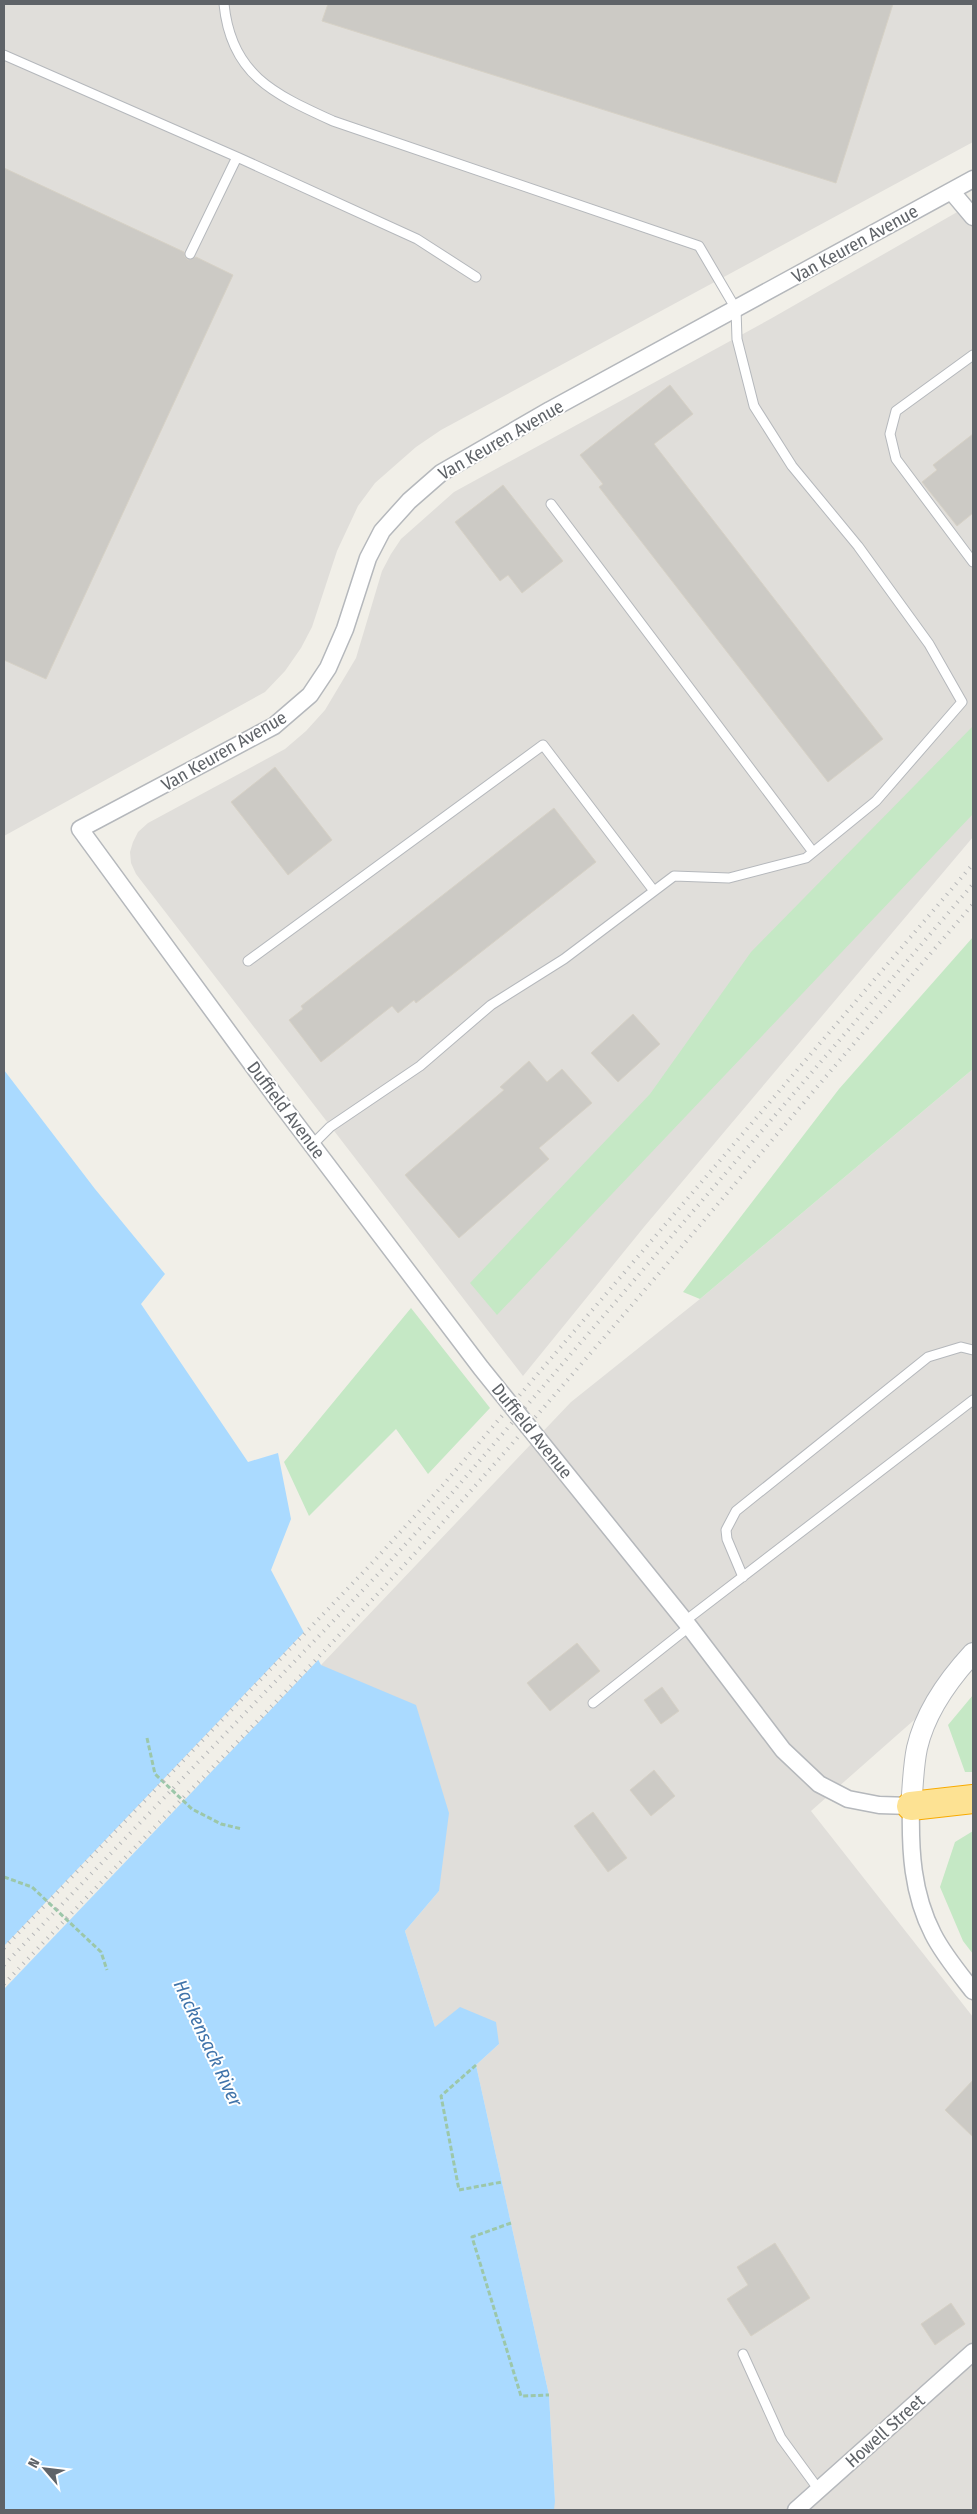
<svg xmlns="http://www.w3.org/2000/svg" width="977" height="2514" font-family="'Fira Sans Condensed',sans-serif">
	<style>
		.industrial { fill: #e0deda }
		.green { fill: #c5e8c5 }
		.water { fill: #aadaff }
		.pier { fill: #f1efe8 }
		.building { fill: #cccac5; stroke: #d6d1c6 }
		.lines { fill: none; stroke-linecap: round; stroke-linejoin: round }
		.service-casing { stroke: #b5b8bc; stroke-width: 11 }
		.minor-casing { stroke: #b5b8bc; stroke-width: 19 }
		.tertiary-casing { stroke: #b5b8bc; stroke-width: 22 }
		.motorway-casing { stroke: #f9ab00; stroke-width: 30 }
		.path { stroke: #9cc7a9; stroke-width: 3; stroke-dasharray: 5 2.5; stroke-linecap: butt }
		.service { stroke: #fff; stroke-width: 9 }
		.minor { stroke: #fff; stroke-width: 16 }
		.tertiary { stroke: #fff; stroke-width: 20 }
		.motorway { stroke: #fde293; stroke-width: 28 }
		.rail { stroke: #b6b7b8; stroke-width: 4; stroke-dasharray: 1 6; stroke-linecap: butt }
		.labels { text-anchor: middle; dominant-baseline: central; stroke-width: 4; stroke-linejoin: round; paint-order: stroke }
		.street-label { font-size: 18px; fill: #5f6368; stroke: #fff }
		.water-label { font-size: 19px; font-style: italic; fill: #4174aa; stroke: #fff }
	</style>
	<rect width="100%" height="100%" fill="#f1efe8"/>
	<path class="industrial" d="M4,4H973V142L441,430L416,447L375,483L358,506L337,551L312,627L301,648L285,671L265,692L4,836Z
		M973,203V837L644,1227L523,1376L136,874L131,863L130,852L133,842L138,832L148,823L285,749L306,731L325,710L356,658L382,571L391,554L401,539L454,492L772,318Z
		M973,1069V1668L811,1811L973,2017V2510H548L555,2501L549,2395L476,2065L499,2044L435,2027L405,1931L439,1891L321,1665L571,1402L700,1299Z"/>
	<path class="green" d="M973,726V814L497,1315L470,1283L650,1094L751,952Z
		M973,937V1069L700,1299L683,1292L839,1089Z
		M411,1308L490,1408L428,1474L396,1429L309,1516L284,1462Z
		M973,1695V1772H965L948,1725Z
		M973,1831V1954L963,1941L940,1887L955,1842Z"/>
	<path class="water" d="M4,1070L95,1189L165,1274L141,1304L248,1462L278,1453L291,1519L271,1570L321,1665L416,1705L449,1813L439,1891L405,1931L435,2027L460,2007L496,2022L499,2044L476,2065L549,2395L555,2501L554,2510H4Z"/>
	<path class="pier" d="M306,1630L320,1658L4,1989V1946Z"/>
	<path class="building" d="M328,4H893L836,183L322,21Z
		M4,168L184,252L185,257L188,260L196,257L233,275L46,679L4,660Z
		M670,385L693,414L654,444L883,739L828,782L599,487L603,484L580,455Z
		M973,434V513L957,526L922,482L937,470L933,465Z
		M503,485L563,561L522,593L508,575L500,581L455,522Z
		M275,767L332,840L288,875L231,802Z
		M554,808L596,862L416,1003L414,1000L398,1013L392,1006L321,1062L289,1020L303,1009L301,1006Z
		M633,1014L660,1044L618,1082L591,1053Z
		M529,1061L547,1082L562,1069L592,1103L539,1148L549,1159L459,1238L405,1175L504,1090L500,1087Z
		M577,1643L600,1671L550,1711L527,1683Z
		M662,1687L679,1711L661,1724L644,1700Z
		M654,1770L675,1796L651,1816L630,1790Z
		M593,1812L627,1858L608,1872L574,1826Z
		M973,2080V2137L945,2110Z
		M775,2243L810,2298L751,2336L727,2299L748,2285L737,2267Z
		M951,2303L965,2324L935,2345L921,2324Z"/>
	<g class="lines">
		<defs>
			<path id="service" d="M224,4C231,75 274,94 333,121L699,246L736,309L737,339L754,406L792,466L858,546L929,644L962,702L876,801L806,858L729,878L674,876L564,959L491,1005L420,1066L330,1127L312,1145
				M4,55L237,157
				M190,254L237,157L417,239L476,277
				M973,355L896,411L890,434L896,459L973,562
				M551,504L813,852
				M248,961L543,745L654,891
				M743,1577L727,1539L726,1530L736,1511L928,1357L961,1347L973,1350
				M685,1621L973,1400
				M593,1703L689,1627
				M743,2354L781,2438L819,2490"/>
			<path id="minor" d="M973,179L550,410L441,473L409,501L382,531L368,558L345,629L328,668L310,695L274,726L80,829L281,1104L481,1368L685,1621L783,1750L819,1784L848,1799L879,1805L911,1806C910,1850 912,1893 933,1934C943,1954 959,1973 973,1991
				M952,192L973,217
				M796,2510L973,2352"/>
			<path id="tertiary" d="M911,1806C913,1787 913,1767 917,1748C925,1713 949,1679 973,1653"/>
			<path id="motorway" d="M911,1806L973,1799"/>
		</defs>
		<use href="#service" class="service-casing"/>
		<use href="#minor" class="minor-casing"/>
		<use href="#tertiary" class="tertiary-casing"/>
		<use href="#motorway" class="motorway-casing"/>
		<path class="path" d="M147,1738L155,1774L192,1809L221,1824L242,1829
			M4,1877L32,1887L101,1952L107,1970
			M476,2065L441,2096L459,2190L502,2182
			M511,2223L472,2237L521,2396L549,2395"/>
		<use href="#service" class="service"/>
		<use href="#minor" class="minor"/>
		<use href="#tertiary" class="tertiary"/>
		<use href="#motorway" class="motorway"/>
		<path class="rail" d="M4,1948L374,1561L443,1485L973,864
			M4,1965L384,1568L452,1493L973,884
			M4,1984C156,1823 314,1668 461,1502C635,1305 802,1103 973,904"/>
	</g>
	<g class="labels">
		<g class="street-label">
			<text transform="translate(855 244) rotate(-29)">Van Keuren Avenue</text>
			<text transform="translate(501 440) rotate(-30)">Van Keuren Avenue</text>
			<text transform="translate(224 751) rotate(-30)">Van Keuren Avenue</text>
			<text transform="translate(286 1110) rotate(53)">Duffield Avenue</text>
			<text transform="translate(532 1431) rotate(51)">Duffield Avenue</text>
			<text transform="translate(885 2431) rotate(-42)">Howell Street</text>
		</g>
		<g class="water-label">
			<text transform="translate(208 2043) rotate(65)">Hackensack River</text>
		</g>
	</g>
	<rect width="977" height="2514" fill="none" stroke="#5f6368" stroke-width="10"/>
	<g transform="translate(45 2469) rotate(298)" stroke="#ffffff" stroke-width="4" paint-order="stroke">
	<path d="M0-4L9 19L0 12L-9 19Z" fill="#5f6368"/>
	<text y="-8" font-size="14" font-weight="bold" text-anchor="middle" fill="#5f6368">N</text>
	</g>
</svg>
